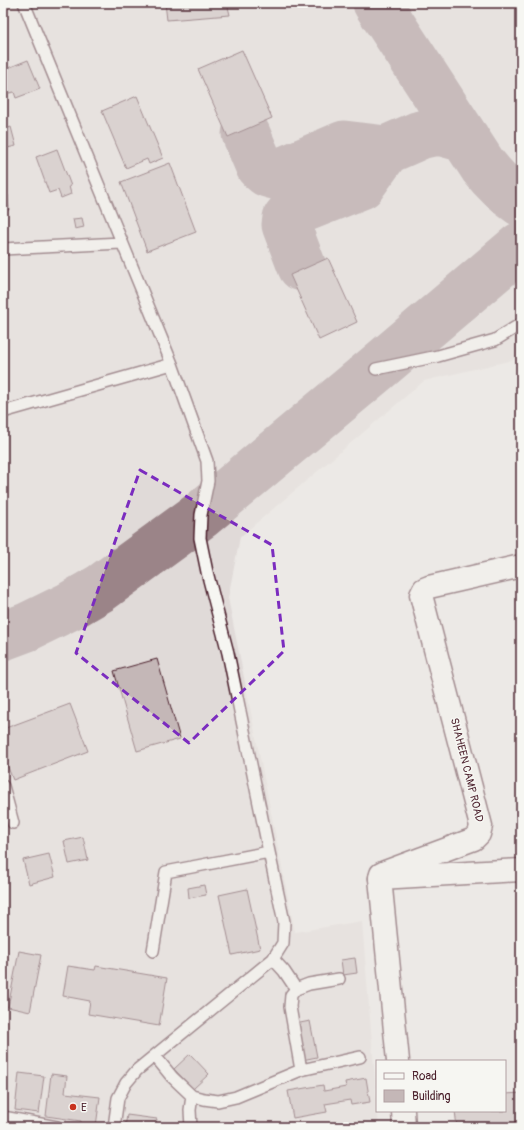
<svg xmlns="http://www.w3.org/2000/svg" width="524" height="1130" font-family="Pangolin,sans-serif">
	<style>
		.built { fill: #e0dad8 }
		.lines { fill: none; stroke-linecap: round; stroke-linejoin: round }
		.taxiway { stroke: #9b8488; stroke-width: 49 }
		.building { fill: #c4b7b7; stroke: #4a1f2b }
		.lane-casing { stroke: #4a1f2b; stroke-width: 14 }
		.street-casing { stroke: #4a1f2b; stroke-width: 25 }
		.secondary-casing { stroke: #4a1f2b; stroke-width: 25 }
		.lane { stroke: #f6f6f2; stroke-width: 11 }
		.street { stroke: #f6f6f2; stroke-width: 22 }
		.secondary { stroke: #f6f6f2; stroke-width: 22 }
		.marked { fill: none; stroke: #7b2cbf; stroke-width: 3; stroke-dasharray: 8 5; stroke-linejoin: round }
		.poi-dot { fill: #c8321e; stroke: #f6f6f2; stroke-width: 1.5 }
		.labels { text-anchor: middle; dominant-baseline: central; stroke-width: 3; stroke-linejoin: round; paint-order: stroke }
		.street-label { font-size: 11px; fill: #4a1f2b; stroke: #f6f6f2 }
		.poi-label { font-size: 11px; fill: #4a1f2b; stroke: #f6f6f2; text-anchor: start }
	</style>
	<rect width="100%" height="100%" fill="#ece9e6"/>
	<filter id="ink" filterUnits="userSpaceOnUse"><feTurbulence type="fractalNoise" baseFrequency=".025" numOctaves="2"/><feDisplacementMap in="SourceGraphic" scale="8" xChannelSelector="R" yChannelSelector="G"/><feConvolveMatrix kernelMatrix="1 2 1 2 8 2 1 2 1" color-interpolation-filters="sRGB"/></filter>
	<g filter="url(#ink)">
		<path class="built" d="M3,3H521V358L424,381L240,537L228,598L295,932L362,921L379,1127H3Z"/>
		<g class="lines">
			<path class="taxiway" d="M377,3L483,166C494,180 506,192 521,202
				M246,134L260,167L267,173L274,175L344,145L386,150
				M302,267L286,225L287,218L291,213L361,185L386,150L420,135L433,132H443L465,138
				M3,636L27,627L70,606L101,588L201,515L376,369L521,246"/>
		</g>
		<path class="building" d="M165,3H227L230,15L167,20Z
			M242,50L272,118L228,137L198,69Z
			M28,60L40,89L16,98L14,92L5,94L3,84V70Z
			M137,96L163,158L149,164L147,159L126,168L102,111Z
			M3,117L6,129L11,127L16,146L3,149Z
			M57,149L71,186H69L71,194L61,198L58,190L49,193L36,157Z
			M170,163L196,232L147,251L121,182Z
			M3,195H8L9,210H3Z
			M82,218L84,227L75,229L73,219Z
			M328,258L357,322L319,340L290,275Z
			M157,659L180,739L137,751L114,671Z
			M70,704L88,751L13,780L3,755V729Z
			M83,837L88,860L69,864L64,841Z
			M49,854L55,877L29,884L23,860Z
			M204,885L206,895L189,898L188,888Z
			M247,889L260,949L232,955L219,895Z
			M19,951L41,955L30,1012L8,1007Z
			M355,958L357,973L343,975L341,960Z
			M68,966L95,970L96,966L167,978L159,1026L88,1014L90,1001L63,996Z
			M310,1021L317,1057L302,1060L295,1024Z
			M190,1054L209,1074L193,1089L174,1069Z
			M19,1073L44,1076L39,1113L15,1110Z
			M51,1074L67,1076L65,1093L100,1097L96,1126L81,1125V1121L46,1116Z
			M366,1078L370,1102L351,1105L350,1100L325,1104L327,1112L293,1118L288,1091L323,1085L324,1091L346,1087L345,1082Z
			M521,1093V1127H457L455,1111H505V1094Z
			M127,1115L157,1119L155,1127H125Z"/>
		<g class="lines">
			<defs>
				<path id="lane" d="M24,3L172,364L207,461L208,481L201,515L200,538L207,572L228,653L269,852L284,922L283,943L273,959L137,1070L126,1083L118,1098L114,1127
					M3,249L121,243
					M376,369L438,356L495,340L521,324
					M3,412L172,364
					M3,786L13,823
					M153,951L166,872L269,852
					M273,959L284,971L296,989
					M155,1056L172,1077L192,1096L204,1099L218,1101L236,1097L301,1070L360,1057
					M301,1070L290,1007L291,995L296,989L309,984L339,979
					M3,1117L57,1127
					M191,1127L190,1110L192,1096"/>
				<path id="street" d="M380,878L521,870"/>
				<path id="secondary" d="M398,1061L380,878L381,874L385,872L474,839L479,834L481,826L421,595L424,589L429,587L521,566
					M403,1111L404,1127"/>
			</defs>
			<use href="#lane" class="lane-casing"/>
			<use href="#street" class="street-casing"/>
			<use href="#secondary" class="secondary-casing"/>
			<use href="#lane" class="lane"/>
			<use href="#street" class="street"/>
			<use href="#secondary" class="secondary"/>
		</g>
	</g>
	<path d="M0 0H524V1130H0ZM140,470L272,545L284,651L189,743L76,653Z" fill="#ece9e6" fill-opacity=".55" fill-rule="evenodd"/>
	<path class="marked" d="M140,470L272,545L284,651L189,743L76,653Z"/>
	<circle class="poi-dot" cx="73" cy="1107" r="4"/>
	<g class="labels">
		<g class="street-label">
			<text transform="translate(467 770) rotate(76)">SHAHEEN CAMP ROAD</text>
		</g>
		<g class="poi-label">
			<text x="81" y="1107">E</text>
		</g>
	</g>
	<rect width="524" height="1130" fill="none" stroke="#f6f6f2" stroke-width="16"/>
	<rect x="8" y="8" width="508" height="1114" fill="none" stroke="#4a1f2b" stroke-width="1.5" filter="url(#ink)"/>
	<rect x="376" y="1060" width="130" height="52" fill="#f6f6f2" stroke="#b1a0a2"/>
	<rect x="384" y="1073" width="20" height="6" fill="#f6f6f2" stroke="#b1a0a2"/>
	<text x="412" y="1080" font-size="12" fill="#4a1f2b">Road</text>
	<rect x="384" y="1090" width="20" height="12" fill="#c4b7b7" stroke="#b1a0a2"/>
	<text x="412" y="1100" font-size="12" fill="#4a1f2b">Building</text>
</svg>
